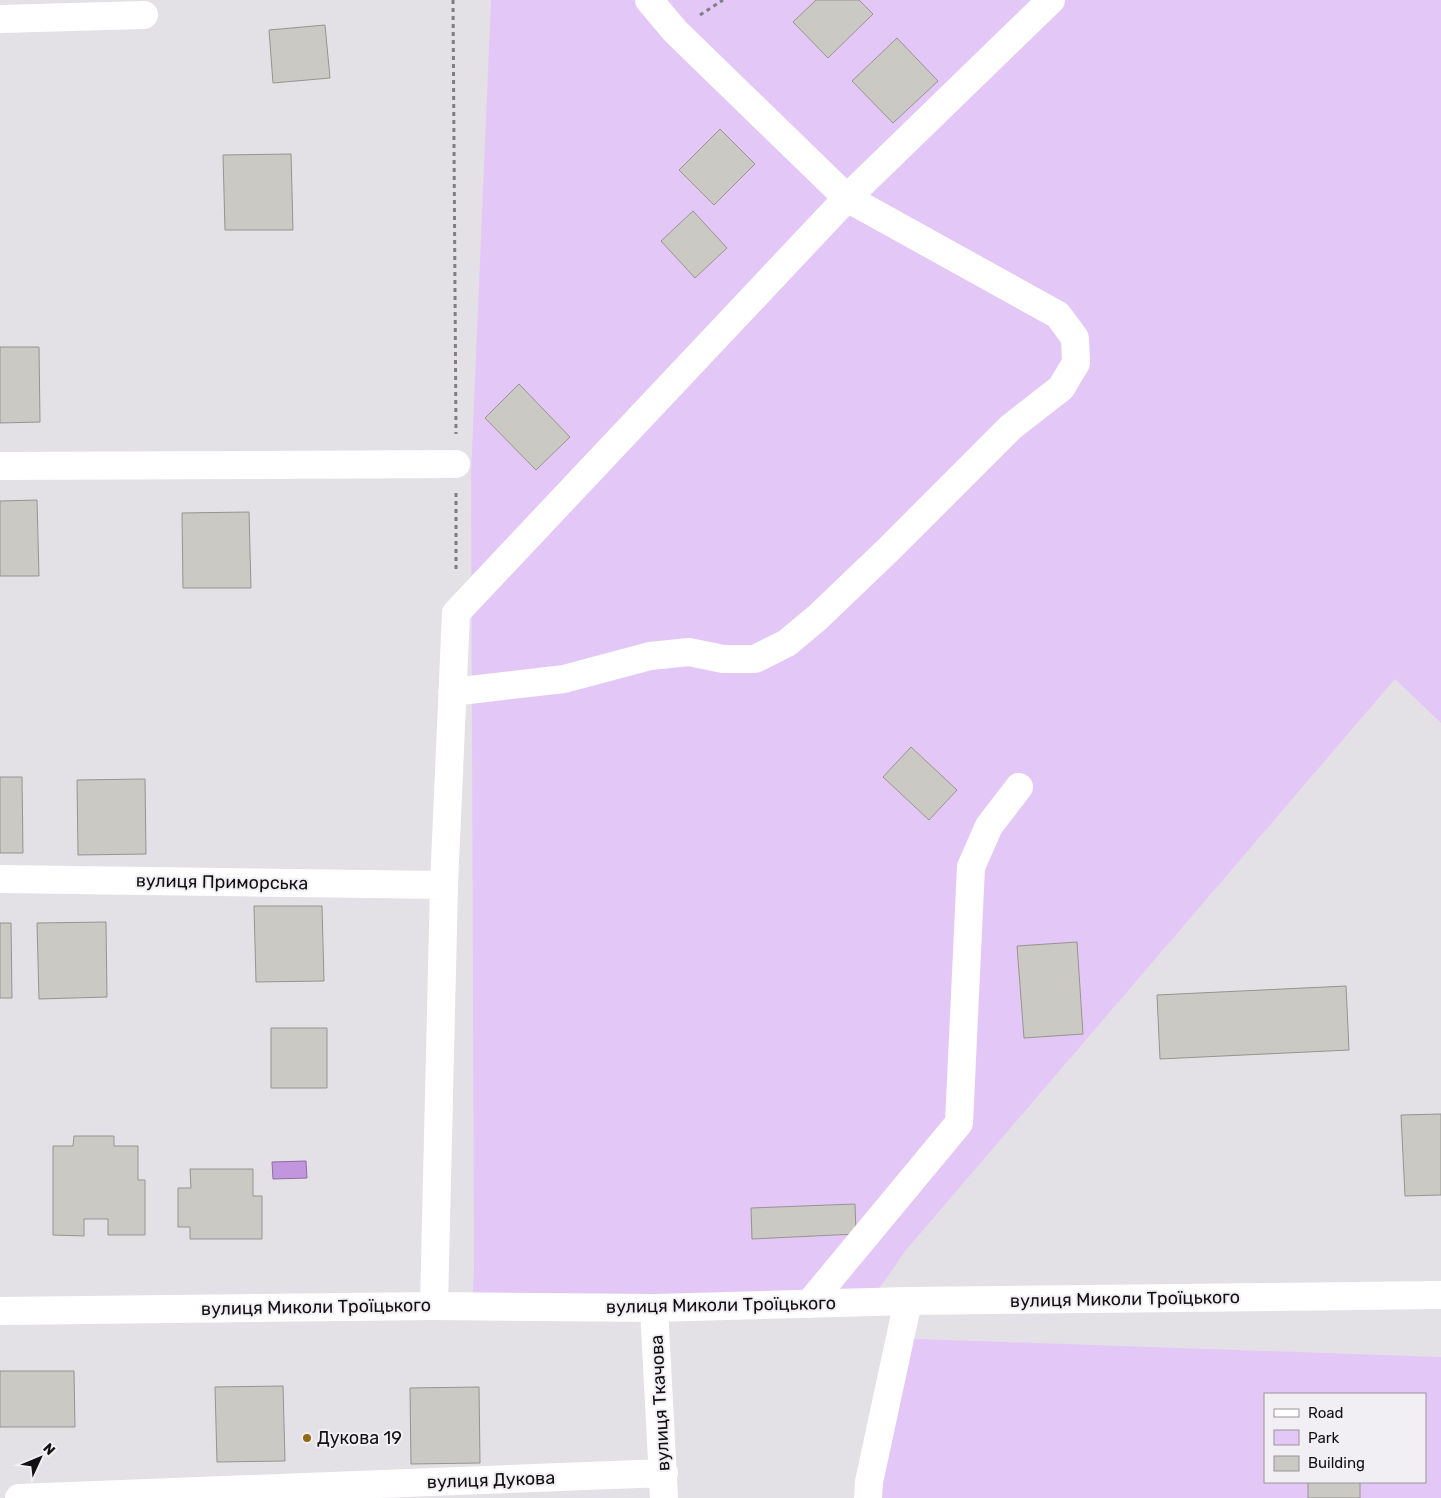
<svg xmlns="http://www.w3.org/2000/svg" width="1441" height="1498" font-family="Rubik,sans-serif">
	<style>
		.green { fill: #e3c8f7; fill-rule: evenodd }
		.water { fill: #c296df; stroke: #8d6ea2 }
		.building { fill: #cbc9c4; stroke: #96948f }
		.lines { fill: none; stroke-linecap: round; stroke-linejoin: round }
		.path { stroke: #7f7e81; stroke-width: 3; stroke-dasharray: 4 4; stroke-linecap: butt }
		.minor { stroke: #fff; stroke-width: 28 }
		.poi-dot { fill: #916c13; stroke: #f1eff3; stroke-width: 2 }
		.labels { text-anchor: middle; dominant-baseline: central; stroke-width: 4; stroke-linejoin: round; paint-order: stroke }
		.street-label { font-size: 18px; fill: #111112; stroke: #f1eff3 }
		.poi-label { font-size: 18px; fill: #111112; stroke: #f1eff3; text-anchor: start }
	</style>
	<rect width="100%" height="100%" fill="#e4e1e6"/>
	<path class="green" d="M491,0H1441V723L1395,679L906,1250L876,1293L472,1308L474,1270L471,474Z
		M891,1338L1441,1357V1498H875ZM1265,1394H1425V1482H1265Z"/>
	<path class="water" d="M306,1161L307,1178L273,1179L272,1162Z"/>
	<path class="building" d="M816,0H859L873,14L828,58L793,22Z
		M325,25L330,78L273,83L269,30Z
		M897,38L938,81L893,123L852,81Z
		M720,129L755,164L714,205L679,170Z
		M291,154L293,230H225L223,155Z
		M693,211L727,248L695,278L661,241Z
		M0,347H39L40,422L0,423Z
		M519,384L570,437L536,470L485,418Z
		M37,500L39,576H0V501Z
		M249,512L251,588H183L182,513Z
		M911,747L957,790L929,820L883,777Z
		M0,777H22L23,853H0Z
		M145,779L146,854L78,855L77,780Z
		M254,906H322L324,981L256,982Z
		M106,922L107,997L39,999L37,923Z
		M0,923H11L12,998H0Z
		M1077,942L1083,1034L1024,1038L1017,946Z
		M1346,986L1349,1050L1160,1059L1157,995Z
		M271,1028H327V1088H271Z
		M1441,1114V1195L1405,1196L1401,1115Z
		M74,1136H114V1146H138V1180H145V1235H108V1219H84V1236L53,1235V1146H73Z
		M190,1169H253V1196H262V1239H190V1227H178V1188H191Z
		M855,1204L856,1234L752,1239L751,1208Z
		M0,1371H74L75,1427H0Z
		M283,1386L285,1461L217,1462L215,1387Z
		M479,1387L480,1463L411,1464L410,1388Z
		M1308,1482H1360V1498H1308Z"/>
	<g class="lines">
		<path class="path" d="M453,0L456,434
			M700,15L723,0
			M456,493V569"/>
		<path class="minor" d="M0,19L144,15
			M0,466L456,464
			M452,692L564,679L650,656L689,652L723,659H755L787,643L818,617L888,550L1011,427L1061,388L1076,363L1075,338L1058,315L847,198L675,31L649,0
			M0,879L444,885
			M809,1304L959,1123L971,867L989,826L1019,787
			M434,1306L444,885L456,613L847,198L1051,0
			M654,1308L664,1498
			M0,1311L434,1306L654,1308L908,1301L1441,1295
			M19,1498L664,1473
			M868,1498L869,1482L908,1301"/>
	</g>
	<circle class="poi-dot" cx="307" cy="1438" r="5"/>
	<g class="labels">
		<g class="street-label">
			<text transform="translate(222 882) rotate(1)">вулиця Приморська</text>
			<text transform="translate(1125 1299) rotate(-1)">вулиця Миколи Троїцького</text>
			<text transform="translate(721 1305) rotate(-1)">вулиця Миколи Троїцького</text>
			<text transform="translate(316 1307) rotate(-1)">вулиця Миколи Троїцького</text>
			<text transform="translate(660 1403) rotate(-93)">вулиця Ткачова</text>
			<text transform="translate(491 1480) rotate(-2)">вулиця Дукова</text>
		</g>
		<g class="poi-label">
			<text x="317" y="1438">Дукова 19</text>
		</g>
	</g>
	<rect x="1264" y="1393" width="162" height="90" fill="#f1eff3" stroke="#979699"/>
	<rect x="1274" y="1409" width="25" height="8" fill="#ffffff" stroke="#979699"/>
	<text x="1308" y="1418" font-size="15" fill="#111112">Road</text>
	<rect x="1274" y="1430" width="25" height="15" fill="#e3c8f7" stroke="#979699"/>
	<text x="1308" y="1443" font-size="15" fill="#111112">Park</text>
	<rect x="1274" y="1456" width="25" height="15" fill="#cbc9c4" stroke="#979699"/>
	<text x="1308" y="1468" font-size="15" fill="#111112">Building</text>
	<g transform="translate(40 1458) rotate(46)" stroke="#f1eff3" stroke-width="4" paint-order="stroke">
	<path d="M0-4L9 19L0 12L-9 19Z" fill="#111112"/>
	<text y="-8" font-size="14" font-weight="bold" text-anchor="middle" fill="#111112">N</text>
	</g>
</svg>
